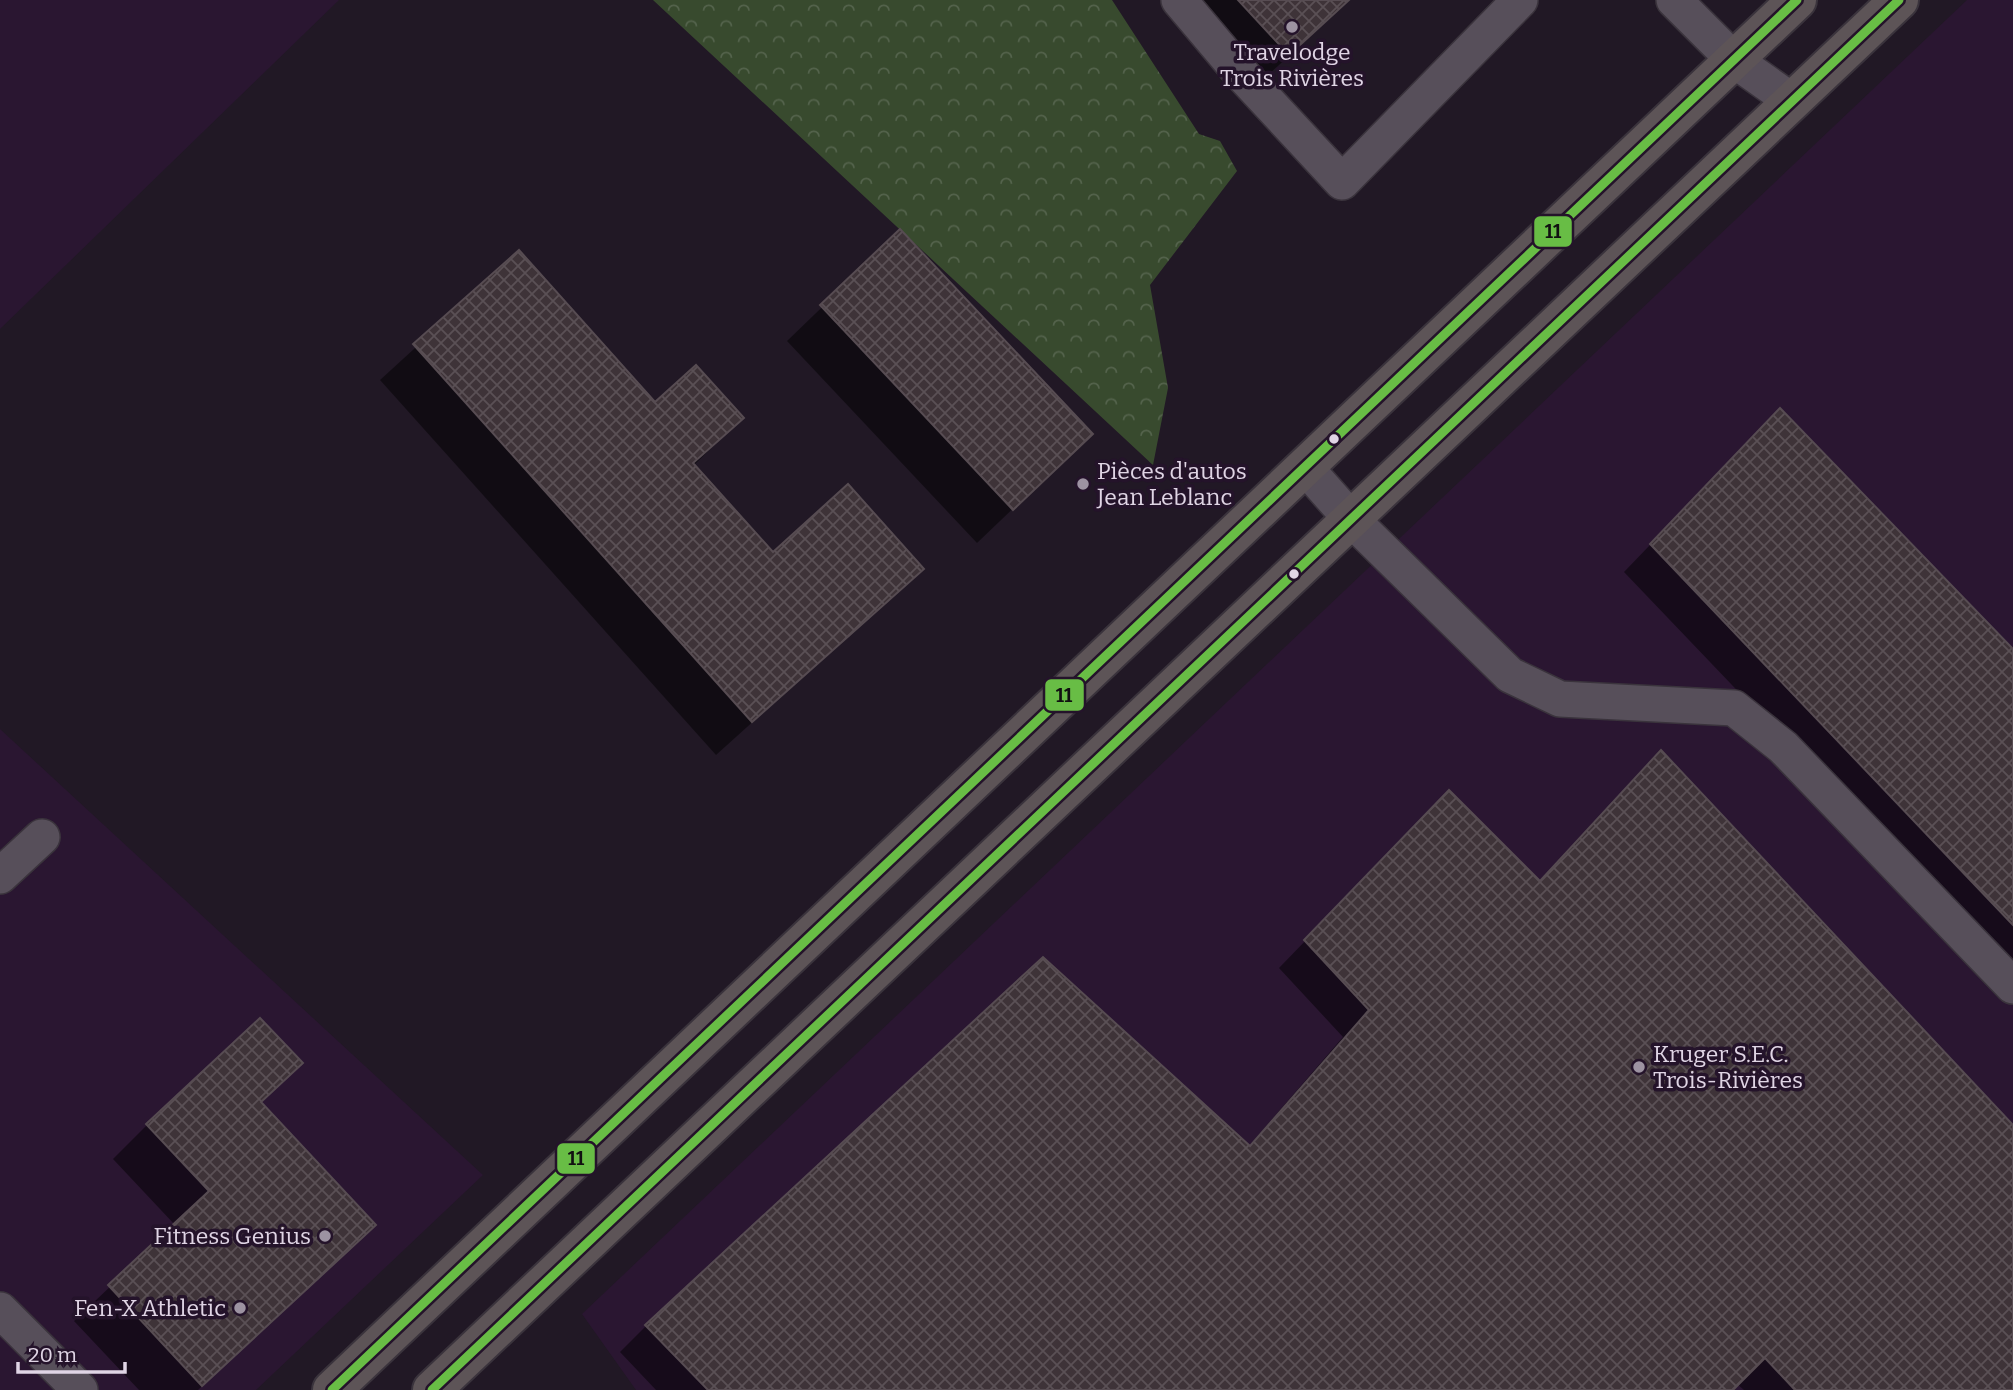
<svg xmlns="http://www.w3.org/2000/svg" width="2013" height="1390" font-family="Bitter,serif">
	<style>
		.built { fill: #2a1631 }
		.forest { fill: url(#forest-crowns) }
		.shadow { fill: #0007 }
		.building { fill: url(#building-cross-hatch); stroke: #574c52; stroke-width: 2 }
		.lines { fill: none; stroke-linecap: round; stroke-linejoin: round }
		.minor-casing { stroke: #3a333c; stroke-width: 38 }
		.major-casing { stroke: #3a333c; stroke-width: 42 }
		.minor { stroke: #574f5a; stroke-width: 35 }
		.major { stroke: #5d5457; stroke-width: 38 }
		.bus-1-casing { stroke: #24132a; stroke-width: 14 }
		.bus-1 { stroke: #68bd45; stroke-width: 9 }
		.poi-dot { fill: #9d93a2; stroke: #24132a; stroke-width: 2.5 }
		.bus-dot { fill: #e0d5e5; stroke: #24132a; stroke-width: 2.5 }
		.labels { text-anchor: middle; dominant-baseline: central; stroke-width: 7; stroke-linejoin: round; paint-order: stroke }
		.poi-label { font-size: 23px; fill: #e0d5e5; stroke: #24132a; text-anchor: start }
		.line-badge { stroke: #24132a; stroke-width: 2.5 }
		.pale-badge-label { font-size: 19px; text-anchor: middle; font-weight: bold; fill: #111 }
	</style>
	<defs>
		<pattern id="forest-crowns" width="20" height="18" patternUnits="userSpaceOnUse" patternTransform="scale(1.75)"><rect width="20" height="18" fill="#384a2e"/><path d="M2 6a3 3 0 1 1 6 0M12 15a3 3 0 1 1 6 0" fill="none" stroke="#54634c"/></pattern>
		<pattern id="building-cross-hatch" width="8" height="8" patternUnits="userSpaceOnUse" patternTransform="scale(1.75)"><rect width="8" height="8" fill="#3e3338"/><path d="M0 0l8 8M0 8l8-8" fill="none" stroke="#5a5055"/></pattern>
	</defs>
	<rect width="100%" height="100%" fill="#211825"/>
	<path class="built" d="M0,0H339L0,329Z
		M1967,0H2013V1390H636L582,1314Z
		M0,729L483,1175L256,1390H0Z"/>
	<path class="forest" d="M653,0H1112L1199,134L1220,141L1237,171L1150,285L1168,388L1153,465Z"/>
	<path class="shadow" d="M1172,0H1350L1254,88Z
		M900,232L1091,434L977,543L787,341Z
		M519,253L655,404L742,418L693,466L773,555L922,569L716,755L380,380Z
		M1754,437L2013,652V979L1624,572Z
		M1423,819L2013,1127V1390H1744L1737,1384L1731,1390H656L620,1352L646,1326L1248,1147L1343,1037L1279,968Z
		M301,1063L260,1104L373,1225L198,1390H139L74,1321L175,1225L113,1159L147,1125Z"/>
	<path class="building" d="M1238,0H1349L1289,55Z
		M900,229L1093,434L1013,510L820,305Z
		M519,250L655,402L696,365L744,418L693,463L773,552L848,484L924,569L752,722L413,344Z
		M1780,408L2013,649V925L1650,544Z
		M1661,750L2013,1125V1390H1795L1765,1358L1733,1390H708L645,1325L1043,957L1250,1146L1369,1010L1304,940L1449,790L1540,881Z
		M260,1018L303,1063L261,1102L376,1225L202,1386L108,1285L209,1191L146,1124Z"/>
	<g class="lines">
		<defs>
			<path id="minor" d="M1179,0L1238,70L1342,182L1520,0
				M1674,0L1734,60L1792,101
				M1305,467L1351,519L1510,675L1560,699L1734,708L1783,747L2013,986
				M0,876L42,837
				M0,1310L80,1390"/>
			<path id="major" d="M332,1390L1797,0
				M432,1390L1899,0"/>
		</defs>
		<use href="#minor" class="minor-casing"/>
		<use href="#major" class="major-casing"/>
		<use href="#minor" class="minor"/>
		<use href="#major" class="major"/>
		<defs>
			<path id="bus-1" d="M332,1390L1797,0
				M432,1390L1899,0"/>
		</defs>
		<use href="#bus-1" class="bus-1-casing"/>
		<use href="#bus-1" class="bus-1"/>
	</g>
	<g class="poi-dot">
		<circle cx="1292" cy="27" r="7"/>
		<circle cx="1083" cy="484" r="7"/>
		<circle cx="1639" cy="1067" r="7"/>
		<circle cx="325" cy="1236" r="7"/>
		<circle cx="240" cy="1308" r="7"/>
	</g>
	<g class="bus-dot">
		<circle cx="1334" cy="439" r="6"/>
		<circle cx="1294" cy="574" r="6"/>
	</g>
	<g class="labels">
		<g class="poi-label">
			<text x="1292" y="52" text-anchor="middle">Travelodge<tspan x="1292" dy="26">Trois Rivières</tspan></text>
			<text x="1097" y="471">Pièces d'autos<tspan x="1097" dy="26">Jean Leblanc</tspan></text>
			<text x="1653" y="1054">Kruger S.E.C.<tspan x="1653" dy="26">Trois-Rivières</tspan></text>
			<text x="311" y="1236" text-anchor="end">Fitness Genius</text>
			<text x="226" y="1308" text-anchor="end">Fen-X Athletic</text>
		</g>
	</g>
	<g class="line-badge">
		<rect x="1533" y="215" width="40" height="33" rx="7" fill="#68bd45"/>
		<rect x="1044" y="678" width="41" height="34" rx="7" fill="#68bd45"/>
		<rect x="556" y="1142" width="40" height="33" rx="7" fill="#68bd45"/>
	</g>
	<g class="pale-badge-label">
		<text x="1553" y="238">11</text>
		<text x="1064" y="702">11</text>
		<text x="576" y="1165">11</text>
	</g>
	<path d="M18 1362v10h107v-10" fill="none" stroke="#e0d5e5" stroke-width="3.5"/>
	<text x="28" y="1362" font-size="21" fill="#e0d5e5" stroke="#24132a" stroke-width="5" paint-order="stroke">20 m</text>
</svg>
